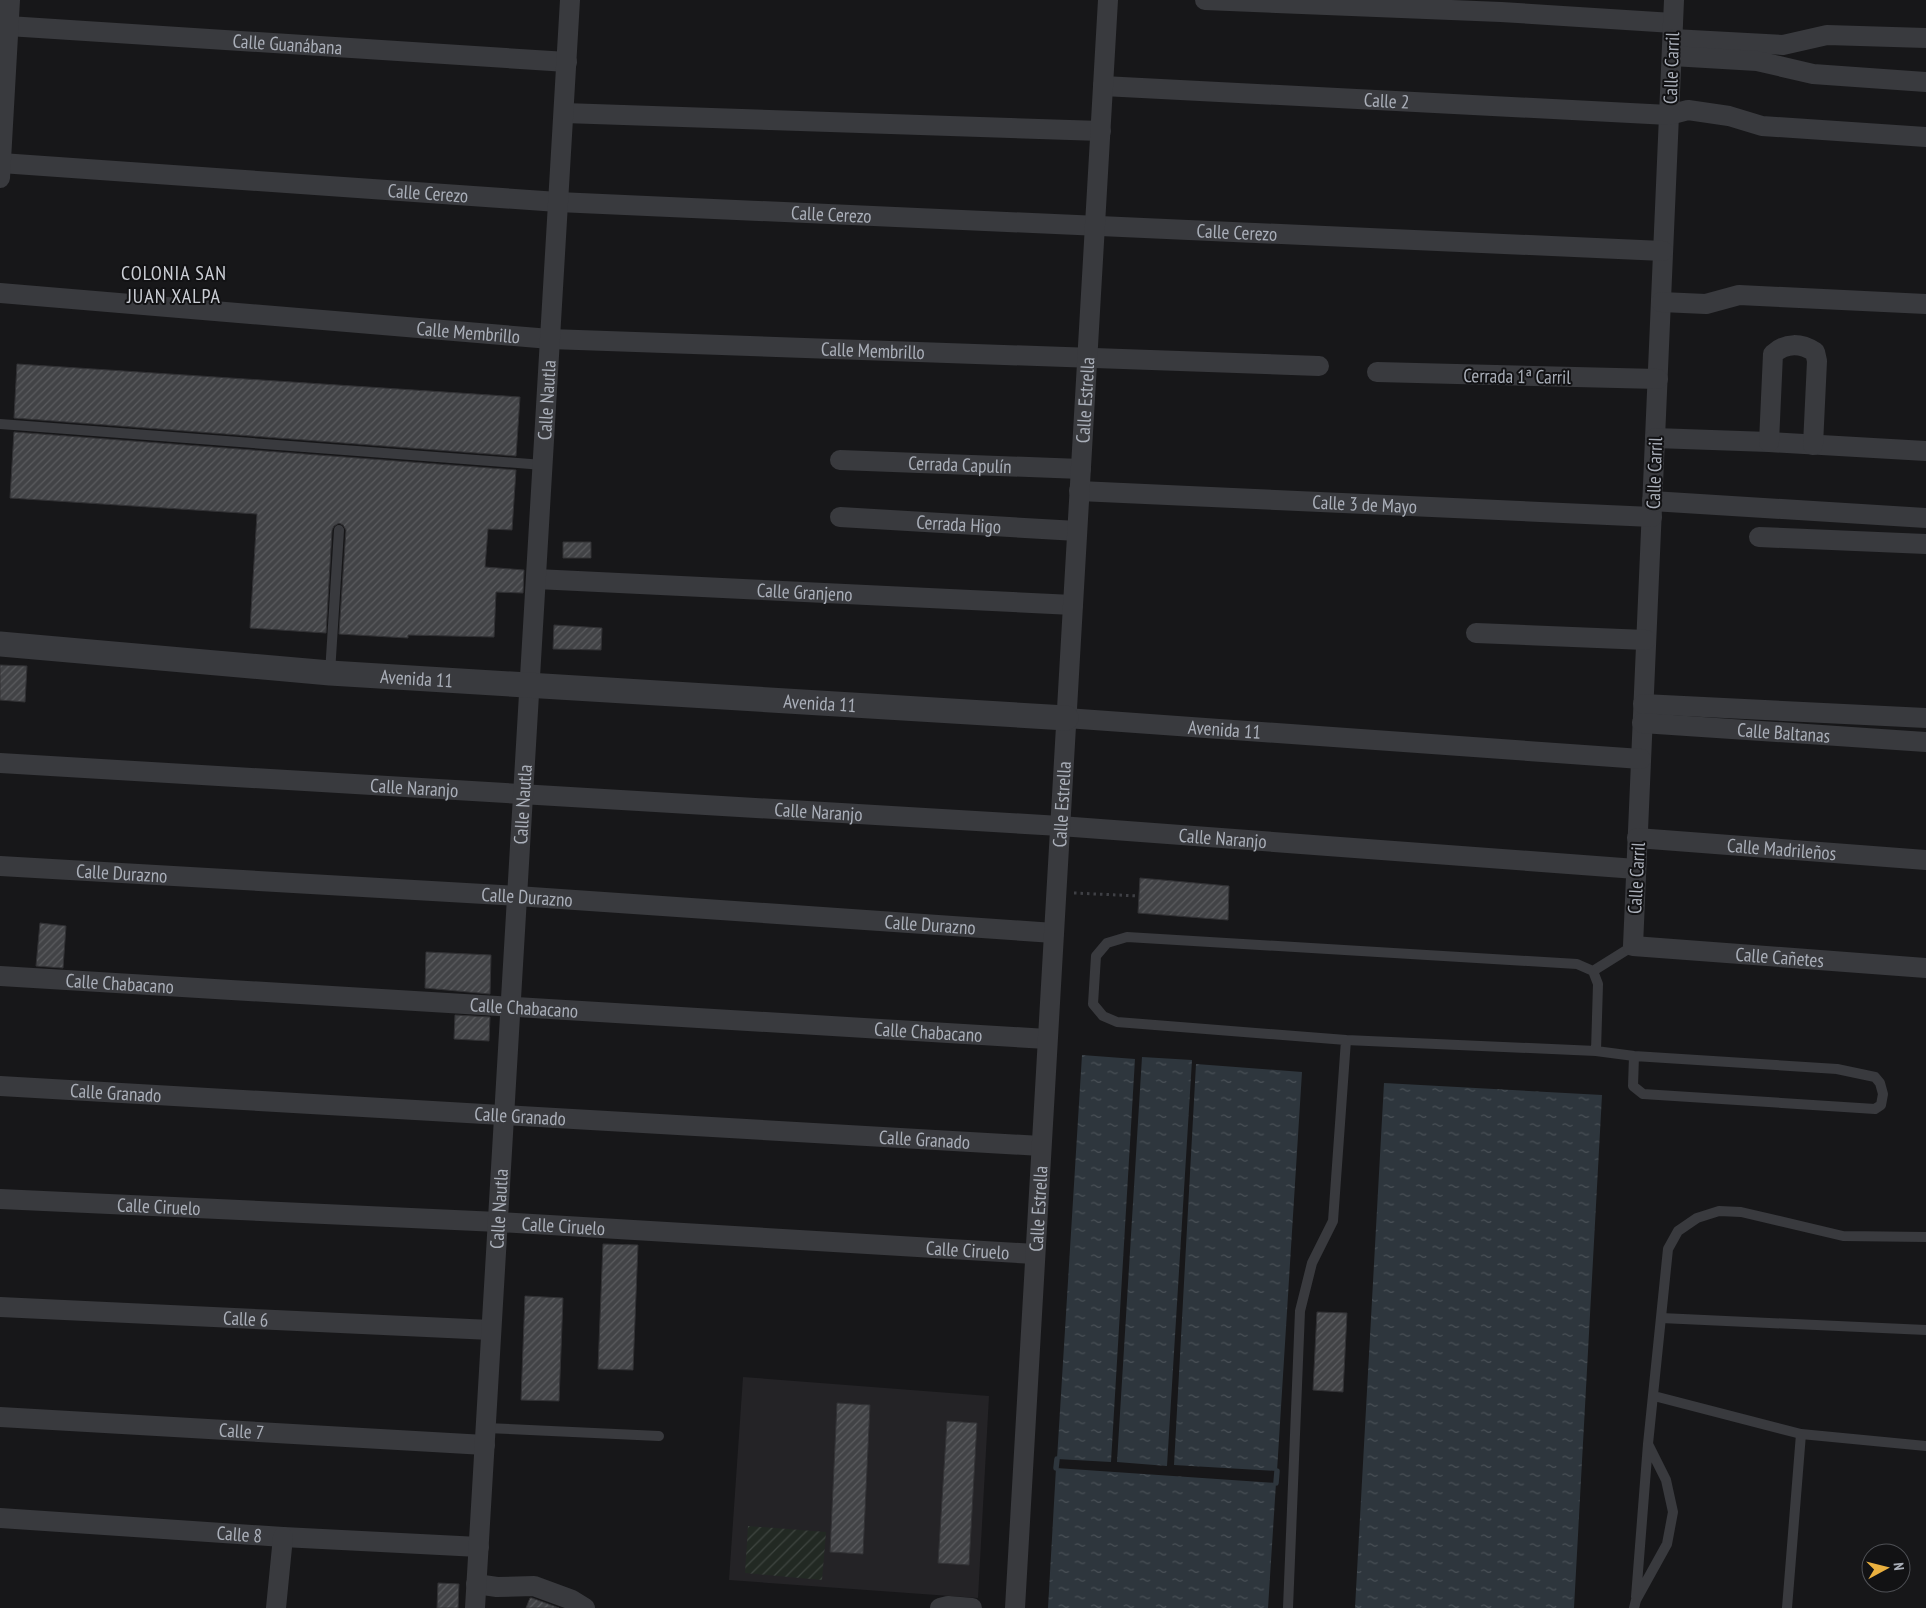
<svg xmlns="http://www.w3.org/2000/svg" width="1926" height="1608" font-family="'PT Sans Narrow',sans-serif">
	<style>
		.built { fill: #242326 }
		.garden { fill: url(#garden-furrows) }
		.water { fill: url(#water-ripples) }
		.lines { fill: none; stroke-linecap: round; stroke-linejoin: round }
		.stream { stroke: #2e363d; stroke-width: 5.5 }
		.building { fill: url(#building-hatch); stroke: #323235 }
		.path { stroke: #3f4045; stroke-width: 3; stroke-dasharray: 2.5 4; stroke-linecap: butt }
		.service { stroke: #393a3e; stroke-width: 10 }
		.minor { stroke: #393a3e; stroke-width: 20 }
		.tertiary { stroke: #393a3e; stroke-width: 25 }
		.labels { text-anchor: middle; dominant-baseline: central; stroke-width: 4; stroke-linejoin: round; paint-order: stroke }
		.street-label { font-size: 19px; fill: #aaafb9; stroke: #121214 }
		.neighbourhood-label { font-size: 20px; letter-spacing: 1px; fill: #cbced5; stroke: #121214 }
	</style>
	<defs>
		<pattern id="garden-furrows" width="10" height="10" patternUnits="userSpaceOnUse" patternTransform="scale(1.25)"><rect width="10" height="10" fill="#222923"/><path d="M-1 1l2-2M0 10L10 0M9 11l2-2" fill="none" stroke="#3f4641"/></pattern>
		<pattern id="water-ripples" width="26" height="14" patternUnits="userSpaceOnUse" patternTransform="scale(1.25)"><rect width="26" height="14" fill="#2e363d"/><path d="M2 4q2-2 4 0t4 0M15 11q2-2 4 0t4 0" fill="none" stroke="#4a5157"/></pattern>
		<pattern id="building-hatch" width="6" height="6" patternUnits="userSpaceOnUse" patternTransform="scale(1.25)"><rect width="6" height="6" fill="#424346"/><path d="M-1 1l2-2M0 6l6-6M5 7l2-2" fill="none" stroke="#5b5c5f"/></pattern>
	</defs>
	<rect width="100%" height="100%" fill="#171719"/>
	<path class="built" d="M743,1377L989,1396L978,1598L729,1580Z"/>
	<path class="garden" d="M748,1526L826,1532L822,1580L745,1573Z"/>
	<path class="water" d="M1082,1055L1135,1059L1111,1462L1057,1459Z
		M1142,1057L1192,1060L1167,1466L1117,1462Z
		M1196,1064L1302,1072L1277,1471L1174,1465Z
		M1384,1083L1602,1095L1574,1608H1355Z
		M1056,1468L1276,1483L1268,1608H1048Z"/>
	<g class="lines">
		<path class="stream" d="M1056,1468L1057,1459
			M1276,1483L1277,1471"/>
	</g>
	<path class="building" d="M17,364L520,397L516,456L14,418Z
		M14,432L516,470L512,530L488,529L485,567L524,570L523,593L496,592L494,637L408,635V638L339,634L346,530L343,525L339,523L334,526L332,530L326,633L250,628L257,514L10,498Z
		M563,542H591V558H563Z
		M554,625L602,628L601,650L553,649Z
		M0,665L27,666L25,702L0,700Z
		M1140,878L1229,886L1228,920L1138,913Z
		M40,923L66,926L63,968L36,966Z
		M426,952L491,955L490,994L425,988Z
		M455,1015L490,1017L489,1041L454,1039Z
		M603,1244L638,1245L633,1370L598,1369Z
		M525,1296L563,1298L559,1401L521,1400Z
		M1317,1312L1347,1313L1343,1392L1313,1390Z
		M837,1403L870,1405L863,1554L830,1552Z
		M947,1421L977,1423L969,1565L938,1563Z
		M438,1583L459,1584L458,1608H437Z
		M530,1598H532L559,1608H526Z"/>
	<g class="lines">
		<path class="path" d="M1074,893L1139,896"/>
		<path class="service" d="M0,424L543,465
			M330,673L339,530
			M1593,971L1633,946
			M1346,1040L1596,1051L1634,1056L1837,1069L1875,1077L1880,1083L1883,1094L1881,1105L1875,1109L1643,1094L1633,1086L1634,1056
			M1661,1318L1926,1330
			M1654,1396L1801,1434L1787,1608
			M486,1428L659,1436
			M1801,1434L1926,1446
			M1636,1597L1648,1444
			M1288,1608L1300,1311L1312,1263L1333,1221L1346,1040L1117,1022L1103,1016L1093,1004L1096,956L1107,943L1127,937L1577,964L1593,971L1598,984L1596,1051
			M1634,1608L1636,1600L1667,1544L1673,1512L1666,1480L1648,1444L1668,1249L1678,1231L1697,1218L1719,1211L1741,1212L1843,1236L1926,1237"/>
		<g class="minor">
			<path d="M1205,0L1501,12L1673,23"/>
			<path id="s1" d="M1674,0L1633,946L1926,968"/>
			<path id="s2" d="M8,26L567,62"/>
			<path d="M1673,39L1783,45L1827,35L1926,38"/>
			<path d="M1672,56L1757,61L1813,74L1926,82"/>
			<path id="s3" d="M1103,86L1669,115L1688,110L1729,116L1762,126L1926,137"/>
			<path d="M564,113L1101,131"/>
			<path id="s4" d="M1,163L558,202L1663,251"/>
			<path d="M0,178L10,0"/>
			<path id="s5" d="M0,293L550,339L1319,366"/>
			<path d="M1661,302L1706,304L1739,295L1926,304"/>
			<path d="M1377,372L1658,379"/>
			<path d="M1655,438L1769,442L1926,451"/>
			<path d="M1769,442L1773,354C1786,342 1801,343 1815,352L1817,361L1813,445"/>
			<path id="s6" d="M840,460L1081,469"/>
			<path id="s7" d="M1079,491L1652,517"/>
			<path d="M1652,501L1926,518"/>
			<path id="s8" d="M840,517L1077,531"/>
			<path d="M1759,537L1926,544"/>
			<path id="s9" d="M536,579L1073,605"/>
			<path d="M1476,633L1646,640"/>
			<path d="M1643,704L1926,718"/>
			<path id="s10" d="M1066,718L1641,759"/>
			<path id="s11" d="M1642,723L1926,742"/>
			<path id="s12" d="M0,763L1060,826L1636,869"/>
			<path id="s13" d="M1637,838L1926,860"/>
			<path id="s14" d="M0,866L517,896L1054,933"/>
			<path id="s15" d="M0,976L1047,1039"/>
			<path id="s16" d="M0,1086L1041,1146"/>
			<path id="s17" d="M0,1199L498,1222L1035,1254"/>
			<path id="s18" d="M0,1307L491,1330"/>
			<path id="s19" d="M0,1417L485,1445"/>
			<path id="s20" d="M0,1518L283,1537L479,1547"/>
			<path d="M476,1584L497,1587L534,1586L572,1600L585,1608"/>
			<path d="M276,1608L283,1537"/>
			<path id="s21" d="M475,1608L570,0"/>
			<path d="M940,1608L948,1606L972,1608"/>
			<path id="s22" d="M1015,1608L1108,0"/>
		</g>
		<path class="tertiary" id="s23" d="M0,644L330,673L1066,718"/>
	</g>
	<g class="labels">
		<g class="street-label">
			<text stroke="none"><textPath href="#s2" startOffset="280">Calle Guanábana</textPath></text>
			<text transform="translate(1671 68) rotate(-88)">Calle Carril</text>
			<text stroke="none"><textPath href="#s3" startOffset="284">Calle 2</textPath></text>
			<text stroke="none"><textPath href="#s4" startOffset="428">Calle Cerezo</textPath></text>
			<text stroke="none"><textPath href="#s4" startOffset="832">Calle Cerezo</textPath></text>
			<text stroke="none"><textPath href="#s4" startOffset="1238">Calle Cerezo</textPath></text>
			<text stroke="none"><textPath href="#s5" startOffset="470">Calle Membrillo</textPath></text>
			<text stroke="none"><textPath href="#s5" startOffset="875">Calle Membrillo</textPath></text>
			<text transform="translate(1517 376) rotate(1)">Cerrada 1ª Carril</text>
			<text stroke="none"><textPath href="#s21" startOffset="1210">Calle Nautla</textPath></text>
			<text stroke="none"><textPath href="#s22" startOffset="1210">Calle Estrella</textPath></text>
			<text stroke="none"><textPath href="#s6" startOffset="120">Cerrada Capulín</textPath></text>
			<text transform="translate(1654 473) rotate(-88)">Calle Carril</text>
			<text stroke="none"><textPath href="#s7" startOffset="286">Calle 3 de Mayo</textPath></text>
			<text stroke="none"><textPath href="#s8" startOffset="119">Cerrada Higo</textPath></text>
			<text stroke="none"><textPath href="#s9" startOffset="269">Calle Granjeno</textPath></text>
			<text stroke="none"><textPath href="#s23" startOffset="418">Avenida 11</textPath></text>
			<text stroke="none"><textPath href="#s23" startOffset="822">Avenida 11</textPath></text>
			<text stroke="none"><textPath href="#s10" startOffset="159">Avenida 11</textPath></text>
			<text stroke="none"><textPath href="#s11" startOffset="142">Calle Baltanas</textPath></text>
			<text stroke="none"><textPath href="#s12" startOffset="415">Calle Naranjo</textPath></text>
			<text stroke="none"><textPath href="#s21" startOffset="805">Calle Nautla</textPath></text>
			<text stroke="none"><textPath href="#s22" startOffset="805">Calle Estrella</textPath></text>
			<text stroke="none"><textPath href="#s12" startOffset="820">Calle Naranjo</textPath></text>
			<text stroke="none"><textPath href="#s12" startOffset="1225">Calle Naranjo</textPath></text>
			<text stroke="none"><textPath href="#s13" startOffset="145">Calle Madrileños</textPath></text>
			<text stroke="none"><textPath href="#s14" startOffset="122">Calle Durazno</textPath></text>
			<text transform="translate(1636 878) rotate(-87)">Calle Carril</text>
			<text stroke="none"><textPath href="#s14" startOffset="528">Calle Durazno</textPath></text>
			<text stroke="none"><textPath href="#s14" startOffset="932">Calle Durazno</textPath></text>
			<text stroke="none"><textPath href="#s1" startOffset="1094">Calle Cañetes</textPath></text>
			<text stroke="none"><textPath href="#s15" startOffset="120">Calle Chabacano</textPath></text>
			<text stroke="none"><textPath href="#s15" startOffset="525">Calle Chabacano</textPath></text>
			<text stroke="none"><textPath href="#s15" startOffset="930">Calle Chabacano</textPath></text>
			<text stroke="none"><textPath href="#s16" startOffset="116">Calle Granado</textPath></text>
			<text stroke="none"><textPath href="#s16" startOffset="521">Calle Granado</textPath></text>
			<text stroke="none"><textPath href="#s16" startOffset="926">Calle Granado</textPath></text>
			<text stroke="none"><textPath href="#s17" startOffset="159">Calle Ciruelo</textPath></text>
			<text stroke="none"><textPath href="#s21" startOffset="400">Calle Nautla</textPath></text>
			<text stroke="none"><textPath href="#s22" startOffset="400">Calle Estrella</textPath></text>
			<text stroke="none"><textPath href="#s17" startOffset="564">Calle Ciruelo</textPath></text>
			<text stroke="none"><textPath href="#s17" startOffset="969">Calle Ciruelo</textPath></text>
			<text stroke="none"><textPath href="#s18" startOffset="246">Calle 6</textPath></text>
			<text stroke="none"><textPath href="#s19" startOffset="242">Calle 7</textPath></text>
			<text stroke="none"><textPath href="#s20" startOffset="240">Calle 8</textPath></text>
		</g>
		<g class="neighbourhood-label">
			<text x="174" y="273">COLONIA SAN<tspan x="174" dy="23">JUAN XALPA</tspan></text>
		</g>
	</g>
	<g transform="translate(1886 1568) rotate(83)"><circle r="24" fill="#121214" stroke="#4f5156"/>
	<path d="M0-4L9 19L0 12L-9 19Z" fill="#eab03f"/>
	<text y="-8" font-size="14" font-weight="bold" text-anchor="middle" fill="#aaafb9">N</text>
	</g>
</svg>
